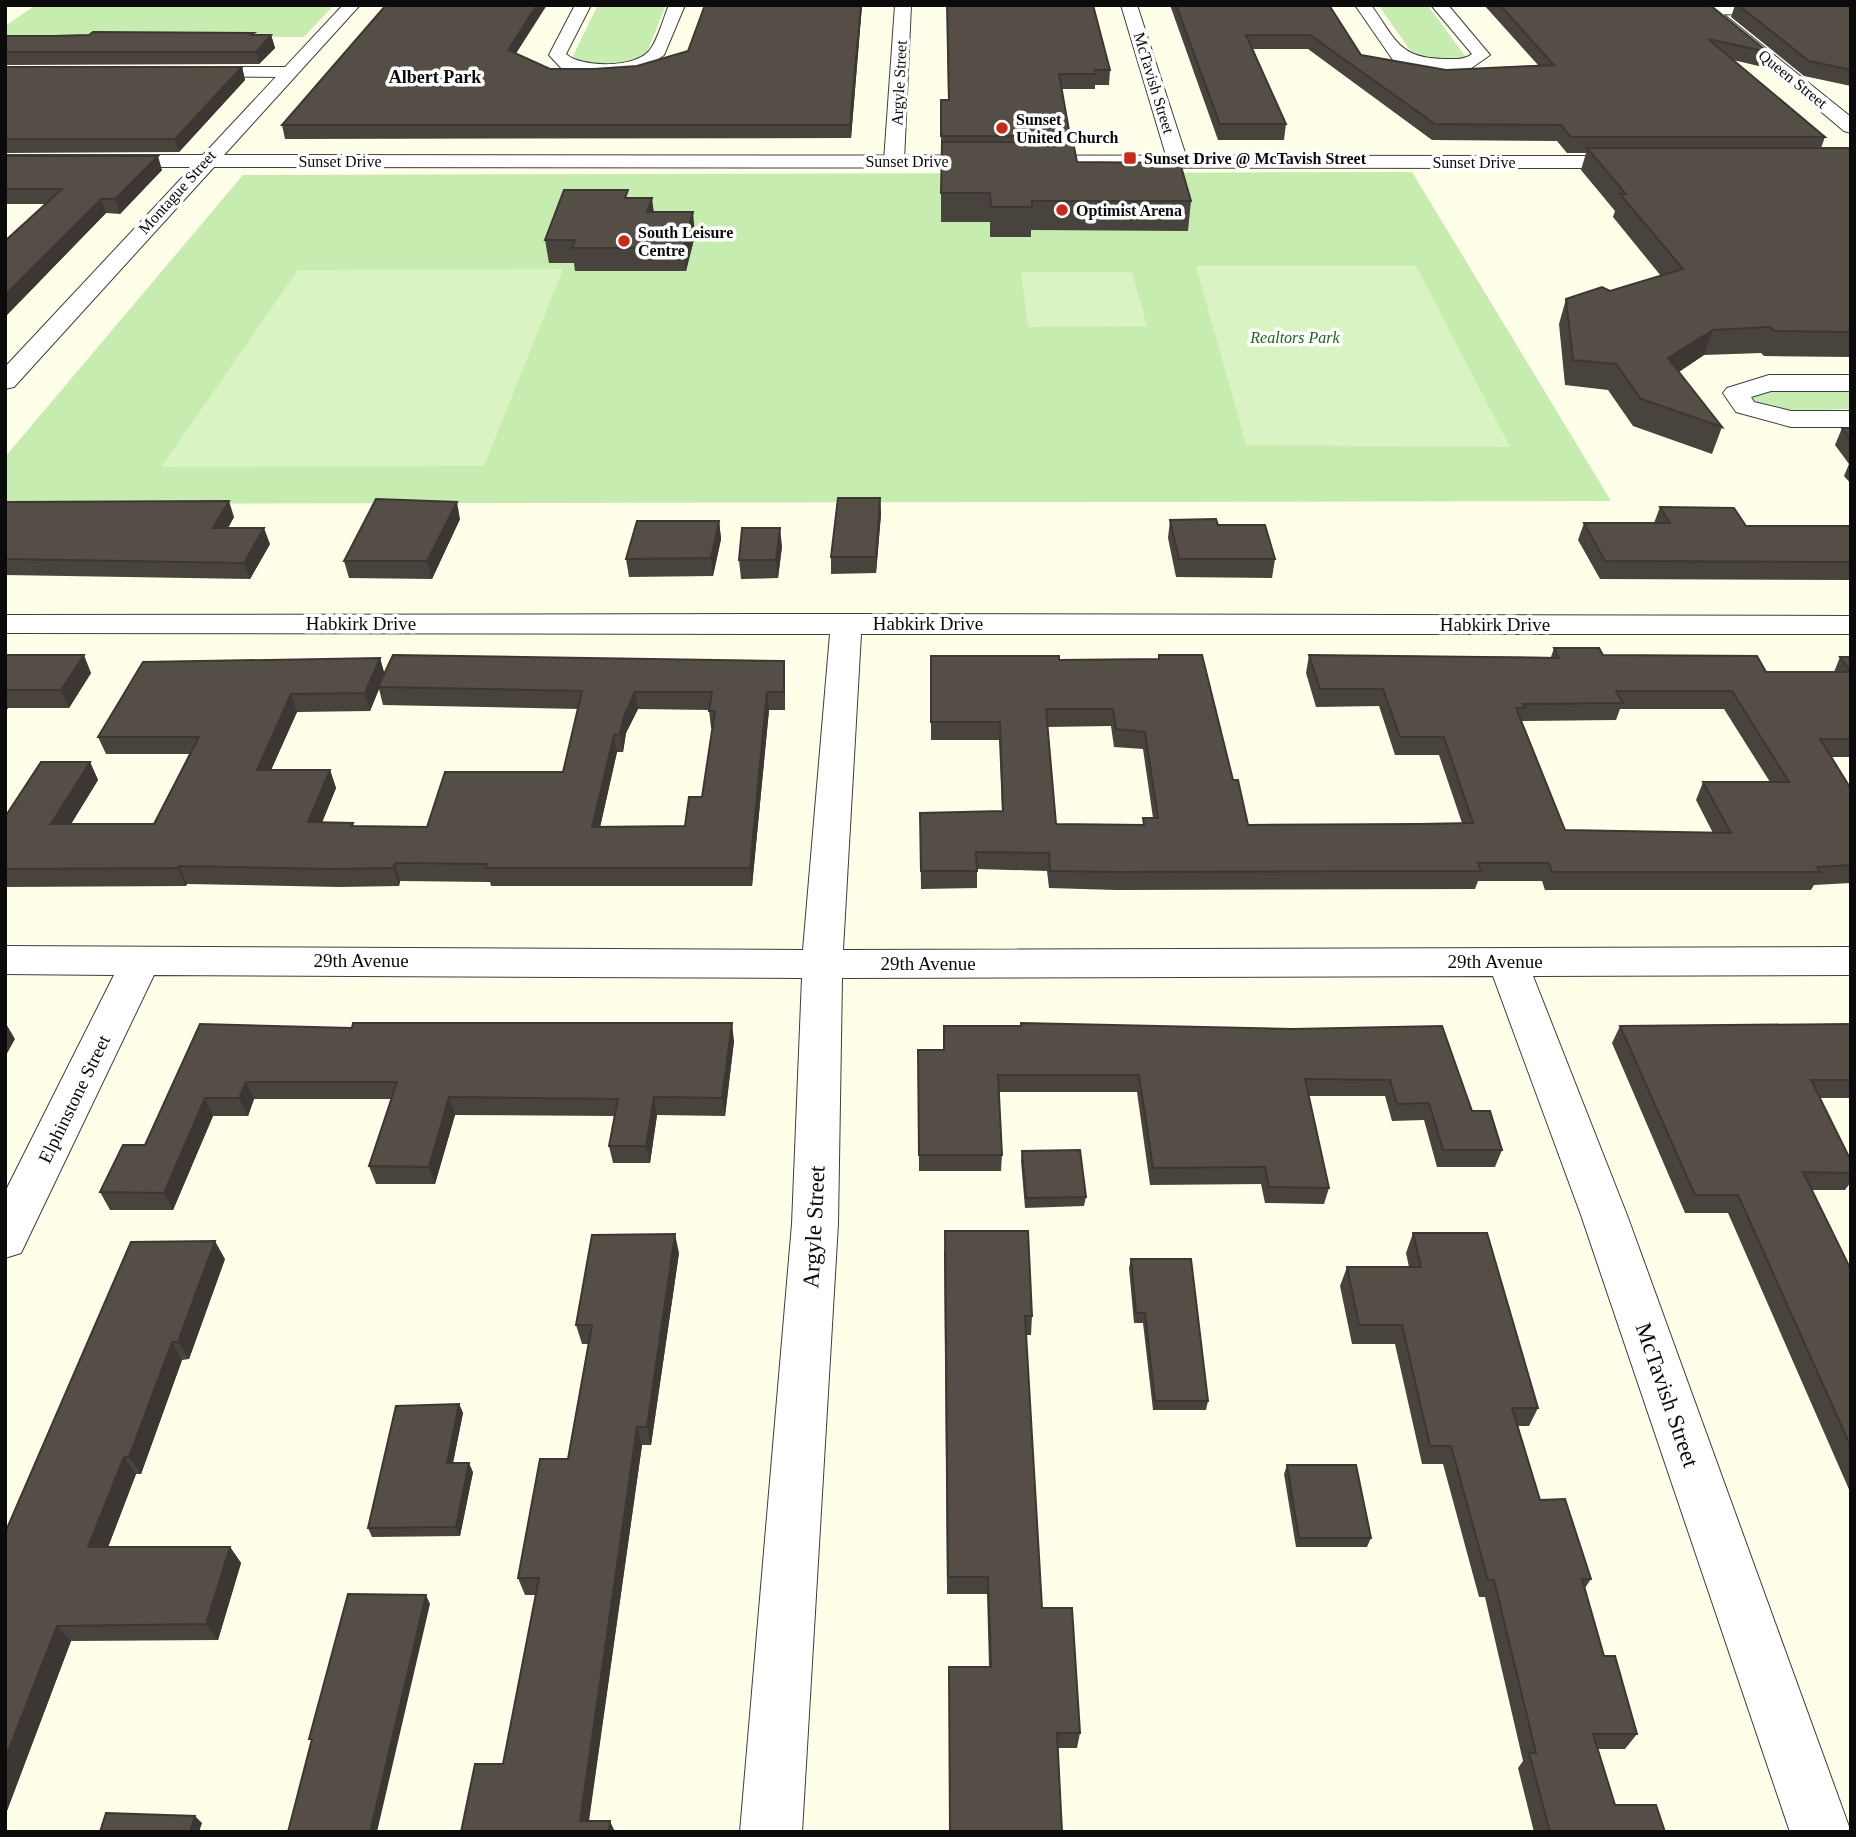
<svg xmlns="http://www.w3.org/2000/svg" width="1856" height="1837" font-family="'Times New Roman',serif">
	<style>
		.green { fill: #c6ecb0 }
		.pitch { fill: #daf3c2 }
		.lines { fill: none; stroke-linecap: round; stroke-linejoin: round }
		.minor-casing { stroke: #3e3e3e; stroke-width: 2 }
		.tertiary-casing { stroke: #3e3e3e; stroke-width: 2 }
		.minor { fill: #fff; fill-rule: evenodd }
		.tertiary { fill: #fff; fill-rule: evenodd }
		.wall { fill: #49433d; fill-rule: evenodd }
		.shaded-wall { fill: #3c3732 }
		.building { fill: #554e47; stroke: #3c3732; stroke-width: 2; fill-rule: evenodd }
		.poi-dot { fill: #c62b18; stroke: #fff; stroke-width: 2.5 }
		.labels { text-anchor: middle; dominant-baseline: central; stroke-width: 7; stroke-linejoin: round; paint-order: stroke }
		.far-street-label { font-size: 16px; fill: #0b0b0b; stroke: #fff }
		.far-poi-label { font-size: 16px; font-weight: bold; fill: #0b0b0b; stroke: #fff; text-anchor: start }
		.far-park-label { font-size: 16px; font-style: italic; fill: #1b6717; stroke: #fff }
		.far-neighbourhood-label { font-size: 18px; font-weight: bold; fill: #0b0b0b; stroke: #fff }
		.street-label { font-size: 19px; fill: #0b0b0b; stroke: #fff }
		.near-street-label { font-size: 23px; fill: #0b0b0b; stroke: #fff }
	</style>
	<rect width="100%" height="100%" fill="#fffee9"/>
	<path class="green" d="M36,5H334L304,37L18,36L5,45V26Z
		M598,5H666L646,55C623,66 602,65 577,62L573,56Z
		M1379,6H1428L1466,57L1459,61L1415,57Z
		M1412,172L1611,501L5,504V457L243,175Z
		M1851,389V409C1825,409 1767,417 1750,397L1756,390Z"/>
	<path class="pitch" d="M1196,266H1416L1510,447L1246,445Z
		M563,269L484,466L161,467L298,270Z
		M1021,272H1132L1147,326L1028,327Z"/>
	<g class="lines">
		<defs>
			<path id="minor" d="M575,5H591L566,54C581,68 635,68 649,51C658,40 663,19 669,5H685L664,55L644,69L599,75L562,69L549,55Z
				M895,5H911L904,161L894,167L884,161Z
				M1121,5H1137L1188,162L1185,166L1178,168L1168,162Z
				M1355,5H1371C1396,40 1399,59 1446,59C1456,59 1464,60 1472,54L1431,5H1448L1490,55L1470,69H1425L1393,60Z
				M1709,6H1851V16L1703,14L1701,11Z
				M189,67H289L298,72L289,77L183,76L180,72L183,68Z
				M1769,375H1851V391H1771L1751,397L1754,402L1791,411H1851V427H1791L1736,412L1723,393L1727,388Z
				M846,614L1851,616V634H861L843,950L1851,947V975L1533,976L1627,1215L1851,1832H1790L1581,1215L1493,976L842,978L838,1224L802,1832H740L792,1224L802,978L154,975L21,1253L5,1258V1192L114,975L5,974V946L803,950L830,634L5,633V615Z"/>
			<path id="tertiary" d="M343,5H360L224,155L1634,156L1644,162L1634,168L214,167L14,387L5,389V367L192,167H5V155H203Z
				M1694,5H1712L1851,117V133L1844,131Z"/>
		</defs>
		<use href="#minor" class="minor-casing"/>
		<use href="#tertiary" class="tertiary-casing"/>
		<use href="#minor" class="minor"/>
		<use href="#tertiary" class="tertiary"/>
	</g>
	<path class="wall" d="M705,5H862L851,138L285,139L282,125L516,54L550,69H594L637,66L688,51Z
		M947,5L1110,70L1109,85H1095V89H1062L1070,136L1069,142L1077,162L1191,201L1188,231L1031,230V237H990V222H941V100H948Z
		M1170,5H1329L1361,55L1446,70L1538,65L1484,5H1710L1768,52L1763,67L1733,60L1825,137L1821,148L1851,151V357L1764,356L1761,353L1704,355L1679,372L1722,427L1712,454L1633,426L1608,390L1565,385L1559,324L1566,299L1610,291L1661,276L1613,217L1615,211L1581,170L1586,153H1567L1557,141L1432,140L1308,49H1252L1286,124L1284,140H1218Z
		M1735,5H1851V86L1804,76L1731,17Z
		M271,35L275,48L259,64L5,65V36Z
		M5,67H242L245,80L179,152L5,153Z
		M5,156L162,170L120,214L106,213L5,317V241L46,204H5Z
		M629,198L695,235L686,271H575L574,263H549L545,240Z
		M1842,428H1851V484L1844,476L1849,464L1835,445Z
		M880,498L881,514L876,573L831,574V557Z
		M5,502L234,517L228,528L270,544L250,579L5,575Z
		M1660,507L1746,526H1851V580L1600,579L1578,540L1584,523H1654Z
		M460,519L432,579L349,578L344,561Z
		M1170,520L1218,525L1275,559L1272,578L1176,577L1168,538Z
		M719,521L721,539L713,576L629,577L626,559Z
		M782,546L778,578L741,579L739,560Z
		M1554,648L1603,655L1766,672H1834L1840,657H1851V757H1831L1851,789V883L1814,885L1811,890H1545L1542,881H1478L1475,889L1116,890L1049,888L1047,871L977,869V888L921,889L920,813L1002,811L999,740H931V656L1059,660L1158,659L1159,655L1233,780L1248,825L1420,824L1462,823L1439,755H1395L1379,706L1316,707L1306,673L1309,655L1551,657ZM1620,709H1724L1770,782H1703L1696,800L1713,833L1565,830L1521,721L1616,720ZM1111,726L1114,747L1143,749L1153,818H1143V825L1056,824L1047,727Z
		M5,655L91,673L69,708H8L5,712Z
		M380,658L384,674L785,678V710H769L752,886H491L490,882L400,881L399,886L339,887L187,884L186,886L5,887V817L90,762L98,780L71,824H154L189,754H106L98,737ZM379,689L383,705L578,709L563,772L427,827L354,826L353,823L322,822L336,788L330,770H271L297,712L370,711ZM638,709L709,710L711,728H713L702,797L685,826L600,827L617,752H623L626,733Z
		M200,1024L734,1041L725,1116L657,1115L650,1163H613L609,1146L614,1116L455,1115L435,1184H376L369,1166L391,1099H254L248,1116H213L173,1210H110L100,1192L145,1145Z
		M1851,1024V1098H1820L1851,1161V1182L1845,1190H1812L1851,1270V1494L1728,1213H1685L1612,1043L1620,1026Z
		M1293,1029L1472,1111L1502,1150L1495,1167H1437L1424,1120L1392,1121L1385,1096H1309L1329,1188L1324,1204L1265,1203L1261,1184L1150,1185L1137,1092H999L1002,1155L1001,1171H919L918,1050H944Z
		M1022,1151L1086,1197L1084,1206L1025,1208L1021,1161Z
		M1413,1233L1538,1408L1529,1426H1518L1540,1500L1591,1579L1585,1588L1604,1656L1637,1734L1625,1749H1598L1615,1805L1665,1832H1534L1518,1768L1523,1761L1485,1597H1479L1443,1464H1422L1395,1344H1352L1340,1286L1347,1267H1409L1406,1253Z
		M944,1250L1032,1316L1031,1335H1026L1042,1608L1080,1733L1077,1748H1058L989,1667L987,1594H947Z
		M679,1253L651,1445H642L589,1821L461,1832L503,1764L536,1595H525L518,1578L568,1459L588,1344H582L576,1325Z
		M225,1259L189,1359L182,1360L141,1474H136L108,1547H230L241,1563L218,1640L71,1641L5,1816V1533Z
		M1131,1259L1208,1401L1206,1410H1153L1143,1323H1134L1129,1268Z
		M459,1404L463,1413L453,1463L473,1472L460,1536L372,1537L368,1528Z
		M1287,1465L1371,1538L1367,1547H1296L1284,1474Z"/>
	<path class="shaded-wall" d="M537,5H547L510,63L508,50Z
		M861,5H862L851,138L850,125Z
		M271,35L275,48L259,64L256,52Z
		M242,67L245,80L179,152L175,139Z
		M158,156L162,170L120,214L115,199Z
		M652,198L655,221L647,212Z
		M101,199L106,213L5,317V295Z
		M693,212L695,235L686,271L683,248Z
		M1713,330L1704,355L1660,384L1668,358Z
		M880,498L881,514L876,573V557Z
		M229,501L234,517L219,544L213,528Z
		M457,502L460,519L432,579L427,561Z
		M719,521L721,539L713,576L711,558Z
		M264,528L270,544L250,579L244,563Z
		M780,528L782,546L778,578L776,560Z
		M84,655L91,673L69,708L61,690Z
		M380,658L385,675L378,687L379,689L370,711L365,693Z
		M784,661L785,678V710L784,692Z
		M635,692L638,709L626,733L623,752L620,734L624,716Z
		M767,692L769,710L752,886L750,868Z
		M291,694L297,712L263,788L257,770Z
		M5,701L8,708L5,712Z
		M614,735L617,752L596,845L592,827Z
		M90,762L98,780L60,842L51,824Z
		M330,770L336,788L315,840L308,822Z
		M395,863L400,881L399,886L393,868Z
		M179,866L187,884L186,886L178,868Z
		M5,1022L15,1039L5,1057Z
		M732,1023L734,1041L725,1116L722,1098Z
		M246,1082L254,1099L248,1116L239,1098Z
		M449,1097L455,1115L435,1184L429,1167Z
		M654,1097L657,1115L650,1163L646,1146Z
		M205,1098L213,1116L173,1210L164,1193Z
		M675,1234L679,1253L651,1445L647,1427Z
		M215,1241L225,1259L189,1359L178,1342Z
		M172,1342L182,1360L141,1474L129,1457Z
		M459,1404L463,1413L451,1472L447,1463Z
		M637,1427L642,1445L587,1832L580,1821Z
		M124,1457L136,1474L102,1563L88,1547Z
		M469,1463L473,1472L460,1536L456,1527Z
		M230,1547L241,1563L218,1640L206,1624Z
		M426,1595L430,1604L377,1832H370Z
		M57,1626L71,1641L5,1816V1759Z
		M195,1816L202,1823L199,1832H190Z
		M610,1821L615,1832H609Z"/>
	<path class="building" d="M386,5H537L508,50L550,69H594L637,66L688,51L705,5H861L850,125H282Z
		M947,5H1093L1110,70H1095L1096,74H1059L1070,136H941V100H949Z
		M1176,5H1329L1361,55L1446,70L1554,65L1500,5H1710L1768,52L1708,39L1825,137H1571L1561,125L1435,124L1310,35H1246L1286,124H1220Z
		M1738,5H1851V70L1809,61Z
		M93,32L254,33L251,35H271L256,52H5V36H53L89,35Z
		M5,67H242L175,139H5Z
		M942,142H1073L1077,162L1180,163L1191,201H1032V207H991L990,193H941Z
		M1587,148H1848L1851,151V332L1774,331L1770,327L1713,330L1668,358L1722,427L1641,399L1616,364L1573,360L1566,299L1602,287L1610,291L1683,269L1620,194H1626Z
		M5,156H158L115,199H101L5,295V241L62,189H5Z
		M564,190H628L625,198H652L647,212H693L683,248H572L575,240H545Z
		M1842,428H1851V440Z
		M838,498H880L876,557H831Z
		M376,499L457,502L427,561H344Z
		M229,501L213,528H264L244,563L5,559V502Z
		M1660,507L1734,508L1746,526H1851V562L1605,561L1584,523H1670Z
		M1216,519L1218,525H1265L1275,559H1179L1170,520Z
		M637,521H719L711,558L626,559Z
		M742,528H780L776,560H739Z
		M1554,648H1599L1603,655L1757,656L1766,672H1851V739H1820L1851,789V865L1817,867L1820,872H1552L1549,863H1478L1481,871L1118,872L1050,871L1049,853L976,852L977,871H921L920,813L1003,811L1000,722H931V656H1059V660L1159,659V655H1202L1233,780H1238L1248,825L1420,824L1473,823L1444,737H1400L1383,689H1320L1309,655L1559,658ZM1616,691H1732L1789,782H1703L1731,833L1565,830L1516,708H1525L1523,704L1623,703ZM1046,709H1113L1116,729L1145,732L1158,818H1143L1144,825L1056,824Z
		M5,655H84L61,690H5Z
		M393,655L784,661V692H767L750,868H486L487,864L395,863L393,868L332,869L179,866L178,868L5,869V817L41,762H90L51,824H154L199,737H98L143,662L380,658L365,693L291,694L257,770H330L308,822L353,823L351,826L427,827L445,772H563L582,691L378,687ZM635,692H712L709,711H715L702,797H689L685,826L592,827L614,735L620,734L624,716Z
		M1840,657H1851V672Z
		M353,1023H732L722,1098L654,1097L646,1146H609L618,1099L449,1097L429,1167L369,1166L397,1082H246L239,1098H205L164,1193L100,1192L123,1145H145L200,1024L352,1028Z
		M1021,1023L1293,1029L1442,1026L1472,1111H1490L1502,1150H1443L1429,1103L1397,1104L1390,1080L1305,1079L1329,1188L1269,1187L1265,1167L1153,1168L1139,1075H998L1002,1155H919L918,1050H944V1026H1021Z
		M1851,1024V1080H1811L1851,1161V1173L1803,1172L1851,1270V1447L1738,1195H1695L1620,1026Z
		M1080,1150L1086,1197L1026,1198L1022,1151Z
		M945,1231H1028L1032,1316H1025L1042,1608H1072L1080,1733H1057L1062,1832H950L949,1667H991L988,1577H948Z
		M1413,1233H1487L1538,1408H1512L1540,1500L1565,1499L1591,1579H1582L1604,1656H1615L1637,1734H1593L1615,1805H1656L1665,1832H1550L1529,1753H1536L1494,1580H1488L1451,1446H1430L1402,1325H1359L1347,1267H1421Z
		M675,1234L647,1427H637L580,1821H610L609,1832H461L475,1764H503L539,1578H518L540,1459H568L592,1325H576L592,1235Z
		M215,1241L178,1342H172L129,1457H124L88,1547H230L206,1624L57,1626L5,1759V1533L131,1242Z
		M1131,1259H1191L1208,1401H1155L1145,1313H1136Z
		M459,1404L447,1463H469L456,1527L368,1528L396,1406Z
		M1287,1465H1356L1371,1538H1299Z
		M348,1594L426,1595L370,1832H288L312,1739H309Z
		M106,1813L195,1816L190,1832H100Z"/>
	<g class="poi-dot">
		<circle cx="1002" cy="128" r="7"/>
		<rect x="1123" y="151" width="14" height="14" rx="3.5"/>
		<circle cx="1062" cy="210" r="7"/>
		<circle cx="624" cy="241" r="7"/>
	</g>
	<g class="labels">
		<g class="far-street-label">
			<text transform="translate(1793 79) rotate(39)">Queen Street</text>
			<text transform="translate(899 83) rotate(-87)">Argyle Street</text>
			<text transform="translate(1154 83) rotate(73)">McTavish Street</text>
			<text x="340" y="161">Sunset Drive</text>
			<text x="907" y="161">Sunset Drive</text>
			<text x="1474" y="162">Sunset Drive</text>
			<text transform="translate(177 192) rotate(-48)">Montague Street</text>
		</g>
		<g class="far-poi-label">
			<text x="1016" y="119">Sunset<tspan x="1016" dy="18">United Church</tspan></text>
			<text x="1144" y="158">Sunset Drive @ McTavish Street</text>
			<text x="1076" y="210">Optimist Arena</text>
			<text x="638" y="232">South Leisure<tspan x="638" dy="18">Centre</tspan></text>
		</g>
		<g class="far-park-label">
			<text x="1295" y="337">Realtors Park</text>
		</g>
		<g class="far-neighbourhood-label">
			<text x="435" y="77">Albert Park</text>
		</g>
		<g class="street-label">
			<text x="361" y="623">Habkirk Drive</text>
			<text x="928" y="623">Habkirk Drive</text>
			<text x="1495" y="624">Habkirk Drive</text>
			<text x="361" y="960">29th Avenue</text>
			<text x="1495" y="961">29th Avenue</text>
			<text x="928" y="963">29th Avenue</text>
			<text transform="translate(74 1099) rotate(-64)">Elphinstone Street</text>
		</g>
		<g class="near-street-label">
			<text transform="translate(814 1227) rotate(-87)">Argyle Street</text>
			<text transform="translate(1667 1395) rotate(71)">McTavish Street</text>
		</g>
	</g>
	<rect width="1856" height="1837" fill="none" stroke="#0b0b0b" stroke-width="14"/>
</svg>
